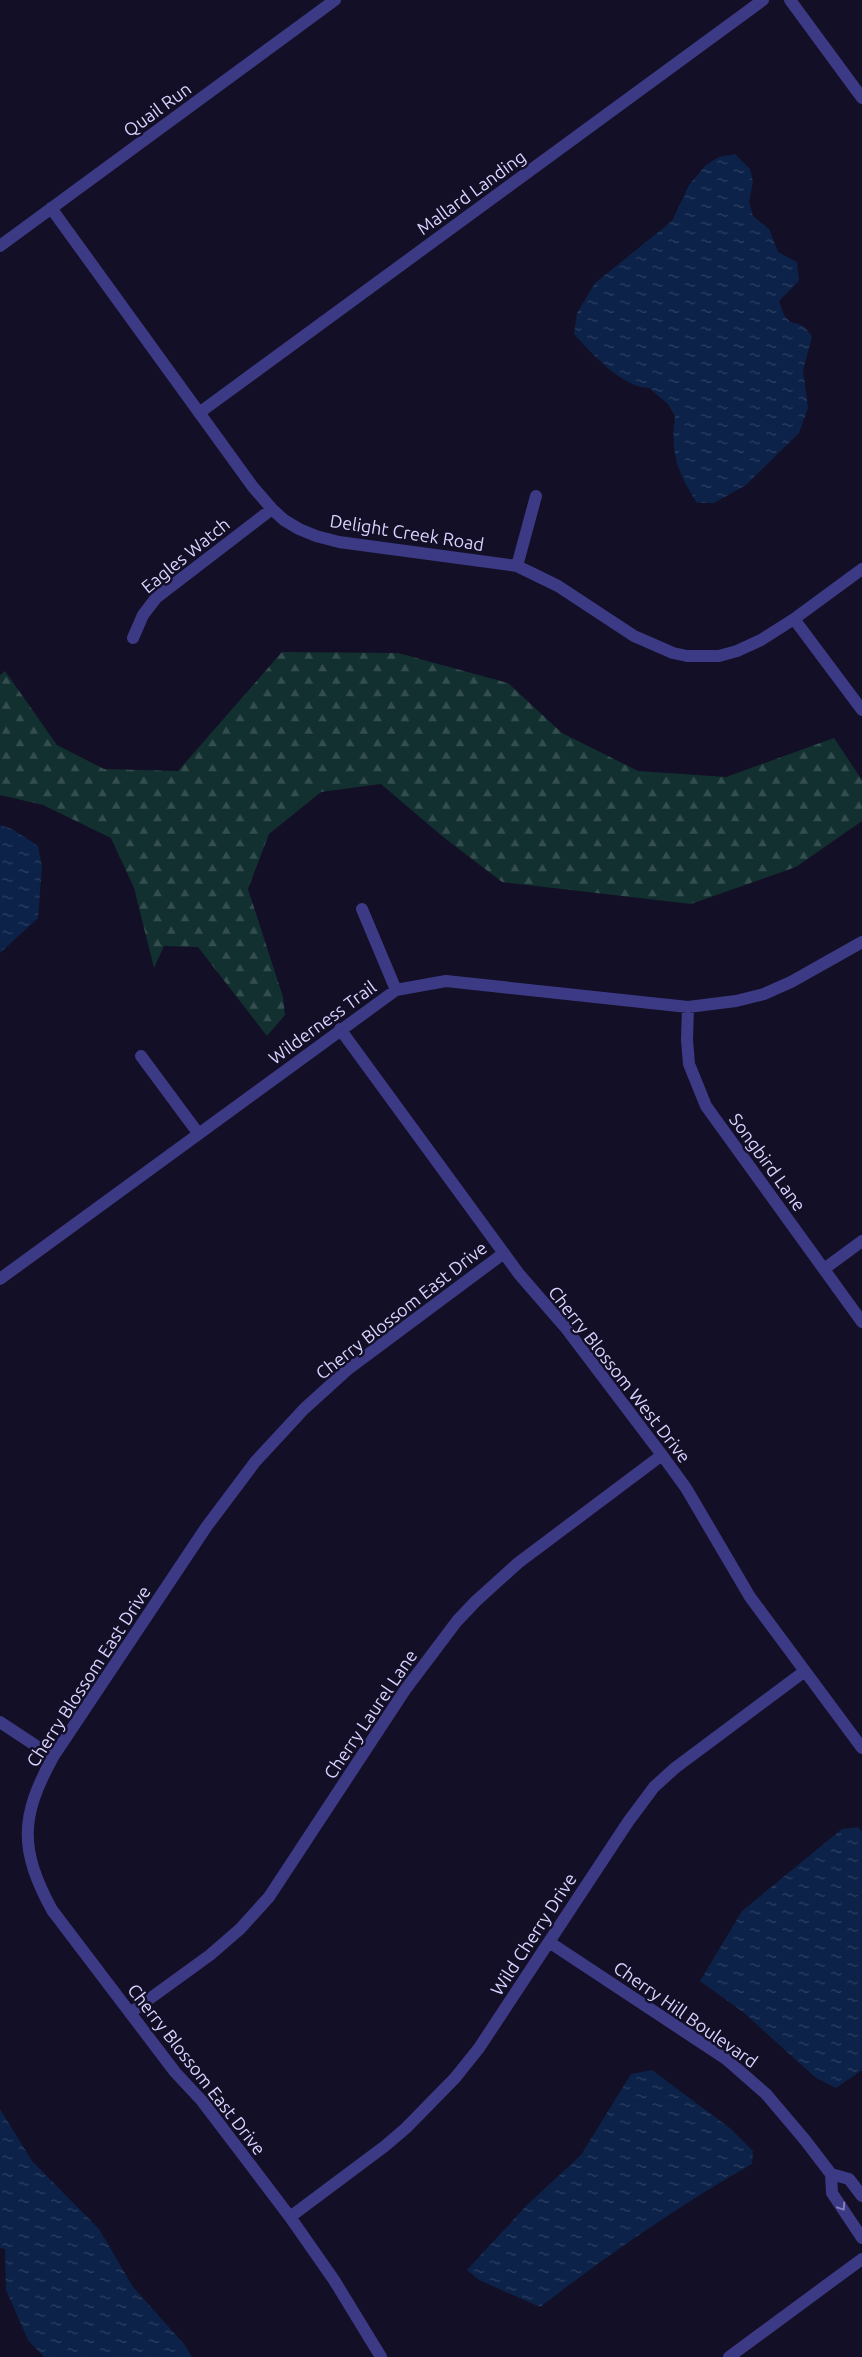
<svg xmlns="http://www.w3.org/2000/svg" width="862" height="2357" font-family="Ubuntu,sans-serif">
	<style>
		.forest { fill: url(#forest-firs) }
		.water { fill: url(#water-ripples) }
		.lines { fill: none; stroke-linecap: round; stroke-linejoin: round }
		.minor { stroke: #3d3a85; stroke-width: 12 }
		.oneway { stroke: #837fbc }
		.labels { text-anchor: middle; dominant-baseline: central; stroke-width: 5; stroke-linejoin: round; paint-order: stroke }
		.street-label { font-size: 18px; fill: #d9d4ff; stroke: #130f26 }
	</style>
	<defs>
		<pattern id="forest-firs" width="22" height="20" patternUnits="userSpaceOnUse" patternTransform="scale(1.25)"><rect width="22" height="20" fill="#12302f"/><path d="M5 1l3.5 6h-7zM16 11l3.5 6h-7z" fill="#344d4e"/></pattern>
		<pattern id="water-ripples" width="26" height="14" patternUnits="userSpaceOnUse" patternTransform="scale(1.25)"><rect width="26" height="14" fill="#0c2248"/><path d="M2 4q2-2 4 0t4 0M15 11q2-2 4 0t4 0" fill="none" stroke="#2f4163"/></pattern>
	</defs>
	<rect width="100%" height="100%" fill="#130f26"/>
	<path class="forest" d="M282,652L398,653L508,683L562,733L638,771L726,777L834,738L862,780V821L796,867L691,904L502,882L442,836L381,784L321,792L269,834L248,889L283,997L285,1015L267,1036L198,947L164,946L154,968L134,888L111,838L43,805L0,795V675L5,671L57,745L104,769L178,771Z"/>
	<path class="water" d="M735,154L750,169L753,182L749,202L753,216L769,229L778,252L797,262L799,281L779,301L784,315L790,322C800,324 807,327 812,337L803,370L808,408L799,433L746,485L714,503H697C677,472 670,452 675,416L668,404L649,388C623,388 591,353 574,334L577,313L595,283L672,221L689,185L706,165L719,157Z
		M0,825L12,829L38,846L42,867L38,918L0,953Z
		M858,1827L862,1831V2070L836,2088L816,2078L743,2012L700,1981L742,1911L842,1829Z
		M652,2070L731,2129L753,2151L752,2164C678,2206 608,2255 540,2307L479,2280L467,2270L528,2204L581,2155L631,2074Z
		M0,2109L32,2161L99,2229L133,2287L184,2344L192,2357H44L28,2340L6,2290L5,2249L0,2248Z"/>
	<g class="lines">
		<path class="minor" d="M790,0L862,98
			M51,208L253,487L272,509L284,520L299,529L316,536L339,542L517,566L558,586L634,636L673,653L687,656H719L737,651L761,640L794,619L862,569
			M0,246L335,0
			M199,413L763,0
			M517,566L536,496
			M794,619L862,710
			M133,638L143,615L156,598L272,509
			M362,909L396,990
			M688,1007L687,1040L689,1064L706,1106L862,1322
			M340,1029L519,1274L565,1327L662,1455L686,1488L750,1597L862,1748
			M141,1056L198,1133
			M824,1269L862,1241
			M0,1279L396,990L446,981L688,1007L736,1001L764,994L791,982L862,942
			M0,1722L53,1757
			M549,1942L726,2059L766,2094L805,2140L831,2174L832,2193L862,2238
			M130,2013L210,1955L240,1929L269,1897L405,1690L457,1621L476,1601L518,1563L662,1455
			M831,2174L849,2179L862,2196
			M290,2217L385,2146L406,2128L455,2078L479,2048L628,1822L654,1787L675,1768L805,1671
			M381,2357L334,2280L290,2217L202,2101L175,2072L52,1910C19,1849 20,1817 53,1757L207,1526L255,1462L304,1409L347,1370L504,1253
			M729,2357L862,2259"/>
	</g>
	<defs><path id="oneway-chevron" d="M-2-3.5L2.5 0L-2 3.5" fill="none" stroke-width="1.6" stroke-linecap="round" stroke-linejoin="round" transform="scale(1.25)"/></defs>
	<use class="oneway" href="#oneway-chevron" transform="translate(842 2207) rotate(56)"/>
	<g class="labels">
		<g class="street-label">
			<text transform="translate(157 109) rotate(-36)">Quail Run</text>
			<text transform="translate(471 192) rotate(-36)">Mallard Landing</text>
			<text transform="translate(407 532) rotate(9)">Delight Creek Road</text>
			<text transform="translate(185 555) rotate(-39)">Eagles Watch</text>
			<text transform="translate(322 1022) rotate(-36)">Wilderness Trail</text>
			<text transform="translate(768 1162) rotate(54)">Songbird Lane</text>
			<text transform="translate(401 1310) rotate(-38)">Cherry Blossom East Drive</text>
			<text transform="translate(620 1374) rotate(52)">Cherry Blossom West Drive</text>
			<text transform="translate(88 1676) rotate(-57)">Cherry Blossom East Drive</text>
			<text transform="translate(370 1714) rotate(-56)">Cherry Laurel Lane</text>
			<text transform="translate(533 1934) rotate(-57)">Wild Cherry Drive</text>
			<text transform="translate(686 2014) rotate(35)">Cherry Hill Boulevard</text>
			<text transform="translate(197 2069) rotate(52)">Cherry Blossom East Drive</text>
		</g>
	</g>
</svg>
